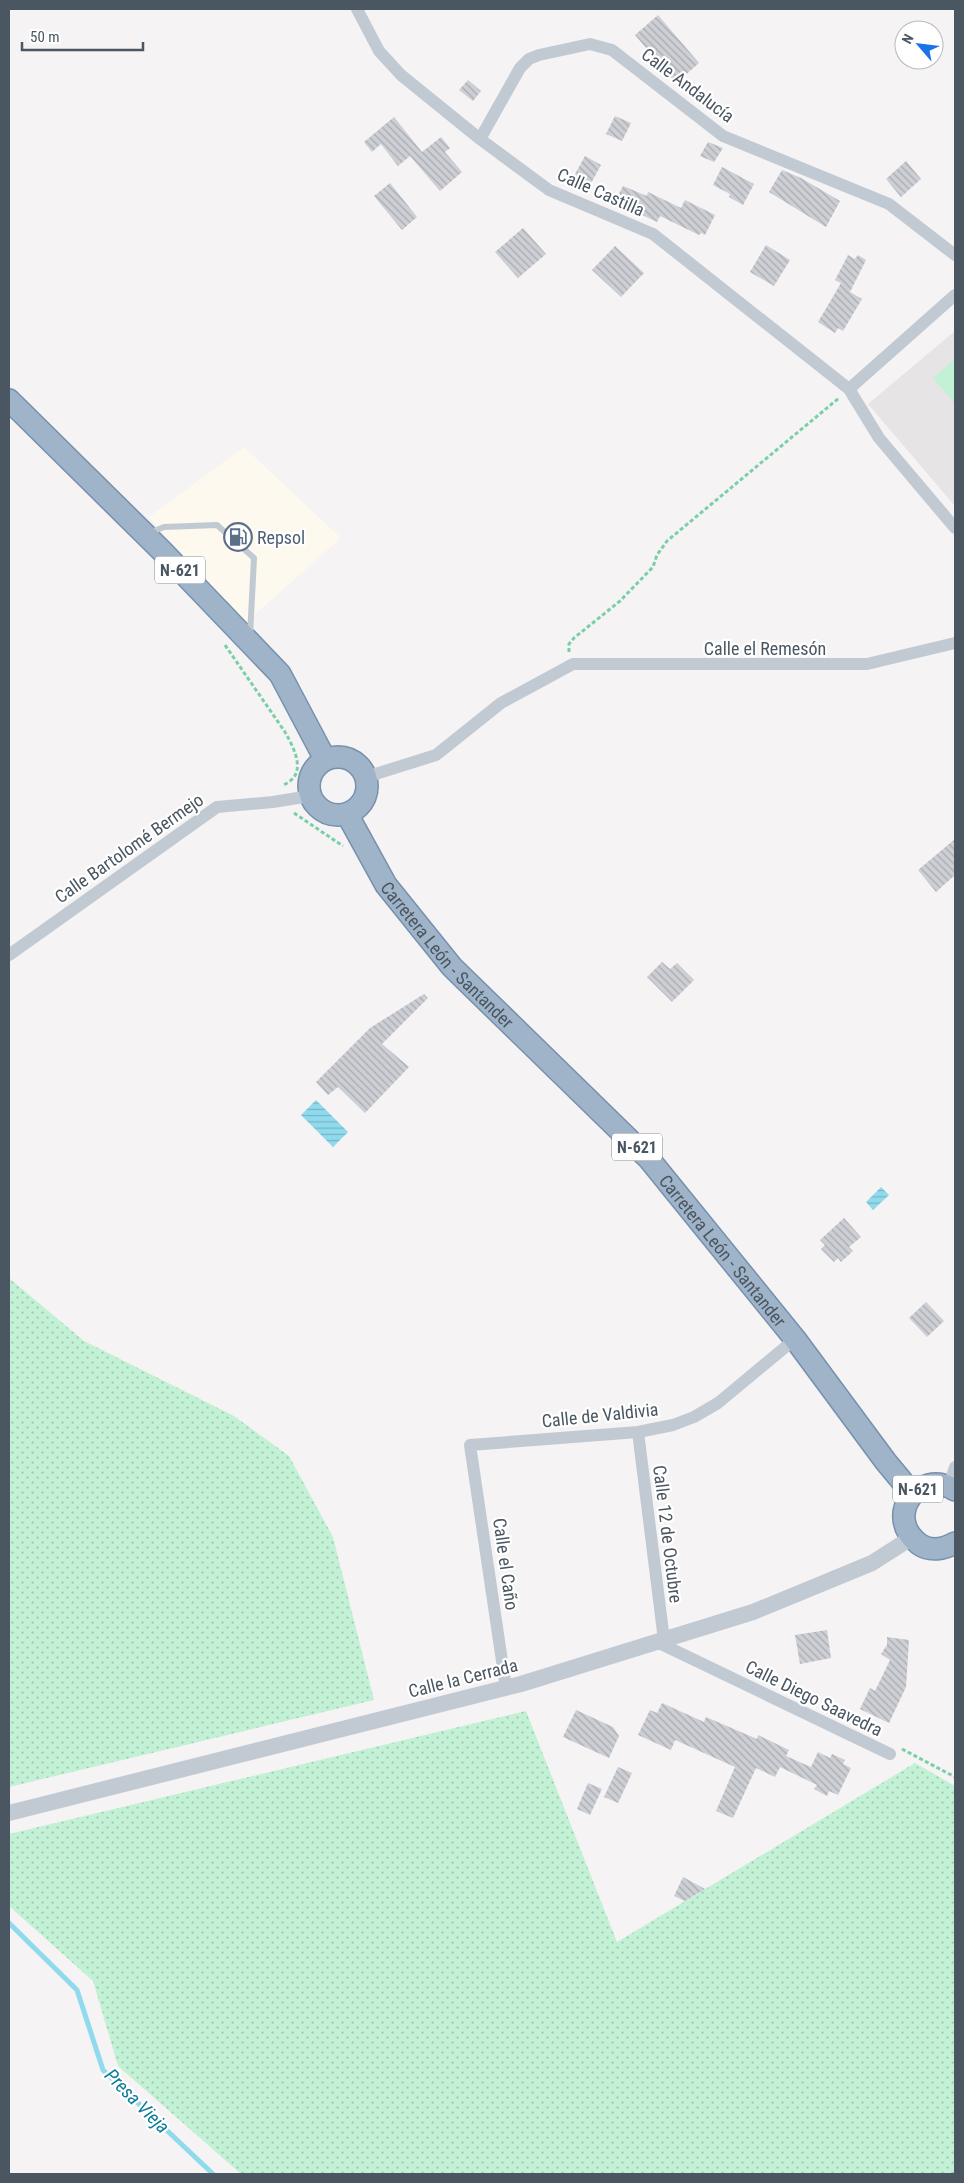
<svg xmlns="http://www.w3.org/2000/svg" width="964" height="2183" font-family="'Roboto Condensed',sans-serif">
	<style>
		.commercial { fill: #fdf9ef }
		.education { fill: #e6e4e5 }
		.grass { fill: url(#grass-dots) }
		.garden { fill: #c3f1d5 }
		.water { fill: url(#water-rules) }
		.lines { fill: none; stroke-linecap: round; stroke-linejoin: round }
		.stream { stroke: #90daee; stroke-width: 5 }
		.building { fill: url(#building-back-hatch) }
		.trunk-casing { stroke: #7690ad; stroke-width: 24 }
		.path { stroke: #7ad0a6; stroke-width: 3; stroke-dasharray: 4 2.5; stroke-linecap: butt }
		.service { stroke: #c1cad2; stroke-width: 6 }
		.minor { stroke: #c1cad2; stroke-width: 12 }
		.tertiary { stroke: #c1cad2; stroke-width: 16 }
		.trunk { stroke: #9fb4c9; stroke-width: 21 }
		.labels { text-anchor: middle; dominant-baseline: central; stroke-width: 4.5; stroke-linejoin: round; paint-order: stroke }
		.shield { fill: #fff; stroke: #808990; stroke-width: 1 }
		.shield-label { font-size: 16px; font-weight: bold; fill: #4a5661 }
		.street-label { font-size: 18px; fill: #4a5661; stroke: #fff }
		.service-label { font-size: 18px; fill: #4e5e75; stroke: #fff; text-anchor: start }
		.water-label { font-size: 19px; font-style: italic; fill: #0c7c9b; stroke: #fff }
	</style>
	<defs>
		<pattern id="grass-dots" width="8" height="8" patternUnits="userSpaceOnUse" patternTransform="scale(1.25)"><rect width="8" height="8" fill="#c3f1d5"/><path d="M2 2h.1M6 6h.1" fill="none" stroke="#a0c6b0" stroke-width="1.8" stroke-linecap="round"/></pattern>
		<pattern id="water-rules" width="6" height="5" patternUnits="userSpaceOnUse" patternTransform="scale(1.25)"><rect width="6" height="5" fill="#90daee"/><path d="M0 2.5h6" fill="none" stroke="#78b4c4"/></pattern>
		<pattern id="building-back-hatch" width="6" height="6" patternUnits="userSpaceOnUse" patternTransform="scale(1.25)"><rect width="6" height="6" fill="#cdcfd5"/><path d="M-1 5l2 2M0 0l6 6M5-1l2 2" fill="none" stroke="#a8abb0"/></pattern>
	</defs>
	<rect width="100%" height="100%" fill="#f5f3f3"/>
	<path class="commercial" d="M244,447L341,538L243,625L149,517Z"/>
	<path class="education" d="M955,331V506L868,404Z"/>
	<path class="grass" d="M9,1278L84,1341L234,1416L289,1456L333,1537L374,1700L9,1787Z
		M526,1711L617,1942L915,1763L955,1786V2174H241L118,2066L93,1981L9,1906V1834Z"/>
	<path class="garden" d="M955,359V404L933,378Z"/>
	<path class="water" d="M316,1100L348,1132L333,1147L301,1115Z
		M881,1187L889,1195L873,1210L866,1202Z"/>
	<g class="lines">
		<path class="stream" d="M9,1923L77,1990L103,2070L213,2174"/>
	</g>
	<path class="building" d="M658,15L699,63L676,83L635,35Z
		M468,80L481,91L473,101L459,90Z
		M615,116L631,123L622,141L606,134Z
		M394,117L422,152L441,137L450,148L445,152L462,172L440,191L410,156L398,166L381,144L372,152L364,142Z
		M708,142L723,148L714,162L700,156Z
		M585,156L601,165L590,185L574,176Z
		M906,161L921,179L901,197L886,179Z
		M722,167L754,184L743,205L729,197L730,194L713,185Z
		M782,170L801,178L840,201L826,227L769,192Z
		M390,183L417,217L402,230L374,196Z
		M623,186L647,196L648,192L681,208L685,200L715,215L705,235L701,233L699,235L660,216L657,222L615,202Z
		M523,228L546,254L518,278L495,252Z
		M766,245L790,260L774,286L750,272Z
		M615,246L644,273L621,297L592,270Z
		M848,255L855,259L858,255L866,260L850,292L862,299L843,331L838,328L835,333L818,322L841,283L835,280Z
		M955,839V875L936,892L918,870Z
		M662,962L670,969L677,963L694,980L672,1002L647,977Z
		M424,994L428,998L382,1044L409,1067L365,1113L338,1087L328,1095L316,1082L370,1028Z
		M844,1218L861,1237L849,1247L853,1251L841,1262L838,1258L834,1262L821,1249L825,1245L820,1240Z
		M926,1302L944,1321L927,1337L909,1318Z
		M827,1630L831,1658L800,1664L795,1635Z
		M887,1637L909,1640L906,1687L889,1723L860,1709L870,1688L875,1691L890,1660L881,1654L887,1645Z
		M662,1703L704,1722L706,1717L757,1739L758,1735L789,1750L786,1756L811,1767L818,1752L830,1758L832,1754L845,1760L843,1764L851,1768L838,1795L829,1791L827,1796L814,1789L817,1785L780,1767L775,1777L756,1768L733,1818L716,1811L735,1767L675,1740L671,1750L638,1735L650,1710L657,1713Z
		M576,1710L613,1727L619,1736L609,1758L563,1737Z
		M618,1767L632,1773L618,1803L604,1797Z
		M588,1783L602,1789L590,1815L577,1809Z
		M683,1877L705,1889L685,1901L674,1896Z"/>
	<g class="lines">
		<defs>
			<g id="trunk">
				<path d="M9,400L162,551L280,674L325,759"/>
				<circle cx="338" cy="786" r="29"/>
				<path id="s1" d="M347,814L386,885L452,967L649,1159L795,1339L886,1462L906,1486L910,1496"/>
				<path d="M955,1490C918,1467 883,1517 919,1544C930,1552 944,1549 955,1543"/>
			</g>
		</defs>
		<use href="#trunk" class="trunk-casing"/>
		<path class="path" d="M225,645L285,732C295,750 308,775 283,785
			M569,652V644L574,638L620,601L653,567L657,555L667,541L839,398
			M294,813L343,846
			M902,1749L955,1777"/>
		<path class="service" d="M149,533L164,527L217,525L254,558L250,636"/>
		<path class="minor" d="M357,9L379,51L401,75L480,139L549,190L653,234L849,389L879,438L955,528
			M480,139L520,68L529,59L539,55L590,44L612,50L723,136L889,204L955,255
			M849,389L955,295
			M366,777L436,755L501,703L573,664H867L955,643
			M9,955L217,807L273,802L310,796
			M638,1432L664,1640
			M949,1486L955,1467
			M657,1642L890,1754
			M506,1688L470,1445L638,1432L673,1425L694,1417L718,1403L795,1339"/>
		<path class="tertiary" d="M9,1813L521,1684L753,1612L872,1563L911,1538"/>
		<use href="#trunk" class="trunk"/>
	</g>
	<defs>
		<symbol id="fuel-ring" viewBox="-11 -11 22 22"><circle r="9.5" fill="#fff" stroke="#5c6f8a" stroke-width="1.5"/><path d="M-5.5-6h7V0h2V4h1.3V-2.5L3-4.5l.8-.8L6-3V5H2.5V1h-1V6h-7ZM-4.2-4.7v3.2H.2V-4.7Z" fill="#5c6f8a"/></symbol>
	</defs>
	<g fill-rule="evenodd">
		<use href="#fuel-ring" x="222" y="521" width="32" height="32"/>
	</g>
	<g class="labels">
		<g class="shield">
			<rect x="155" y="556.5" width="50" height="27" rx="4"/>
			<rect x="612" y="1133.5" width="50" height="27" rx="4"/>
			<rect x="893" y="1475.5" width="50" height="27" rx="4"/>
		</g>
		<g class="shield-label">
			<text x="180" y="570">N-621</text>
			<text x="637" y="1147">N-621</text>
			<text x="918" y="1489">N-621</text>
		</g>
		<g class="street-label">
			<text transform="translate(688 85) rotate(37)">Calle Andalucía</text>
			<text transform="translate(601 192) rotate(24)">Calle Castilla</text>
			<text x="765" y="648">Calle el Remesón</text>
			<text transform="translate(129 848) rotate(-35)">Calle Bartolomé Bermejo</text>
			<text stroke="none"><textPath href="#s1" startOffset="174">Carretera León - Santander</textPath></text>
			<text stroke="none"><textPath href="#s1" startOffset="579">Carretera León - Santander</textPath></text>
			<text transform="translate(600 1415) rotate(-6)">Calle de Valdivia</text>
			<text transform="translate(668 1534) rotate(83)">Calle 12 de Octubre</text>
			<text transform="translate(506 1564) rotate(82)">Calle el Caño</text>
			<text transform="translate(463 1678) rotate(-14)">Calle la Cerrada</text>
			<text transform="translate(814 1698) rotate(26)">Calle Diego Saavedra</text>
		</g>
		<g class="service-label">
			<text x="257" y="537">Repsol</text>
		</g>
		<g class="water-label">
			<text transform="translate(137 2101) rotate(45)">Presa Vieja</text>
		</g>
	</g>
	<rect width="964" height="2183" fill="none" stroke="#4a5661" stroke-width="20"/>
	<g transform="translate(919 45) rotate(298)"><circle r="24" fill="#ffffff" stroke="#b7bbc0"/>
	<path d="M0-4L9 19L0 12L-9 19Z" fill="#1a73e8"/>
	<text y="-8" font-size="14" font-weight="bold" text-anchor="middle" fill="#4a5661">N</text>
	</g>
	<path d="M22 42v8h121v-8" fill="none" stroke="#4a5661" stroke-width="2.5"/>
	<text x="30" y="42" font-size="15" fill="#4a5661" stroke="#ffffff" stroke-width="4" paint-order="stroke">50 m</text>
</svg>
